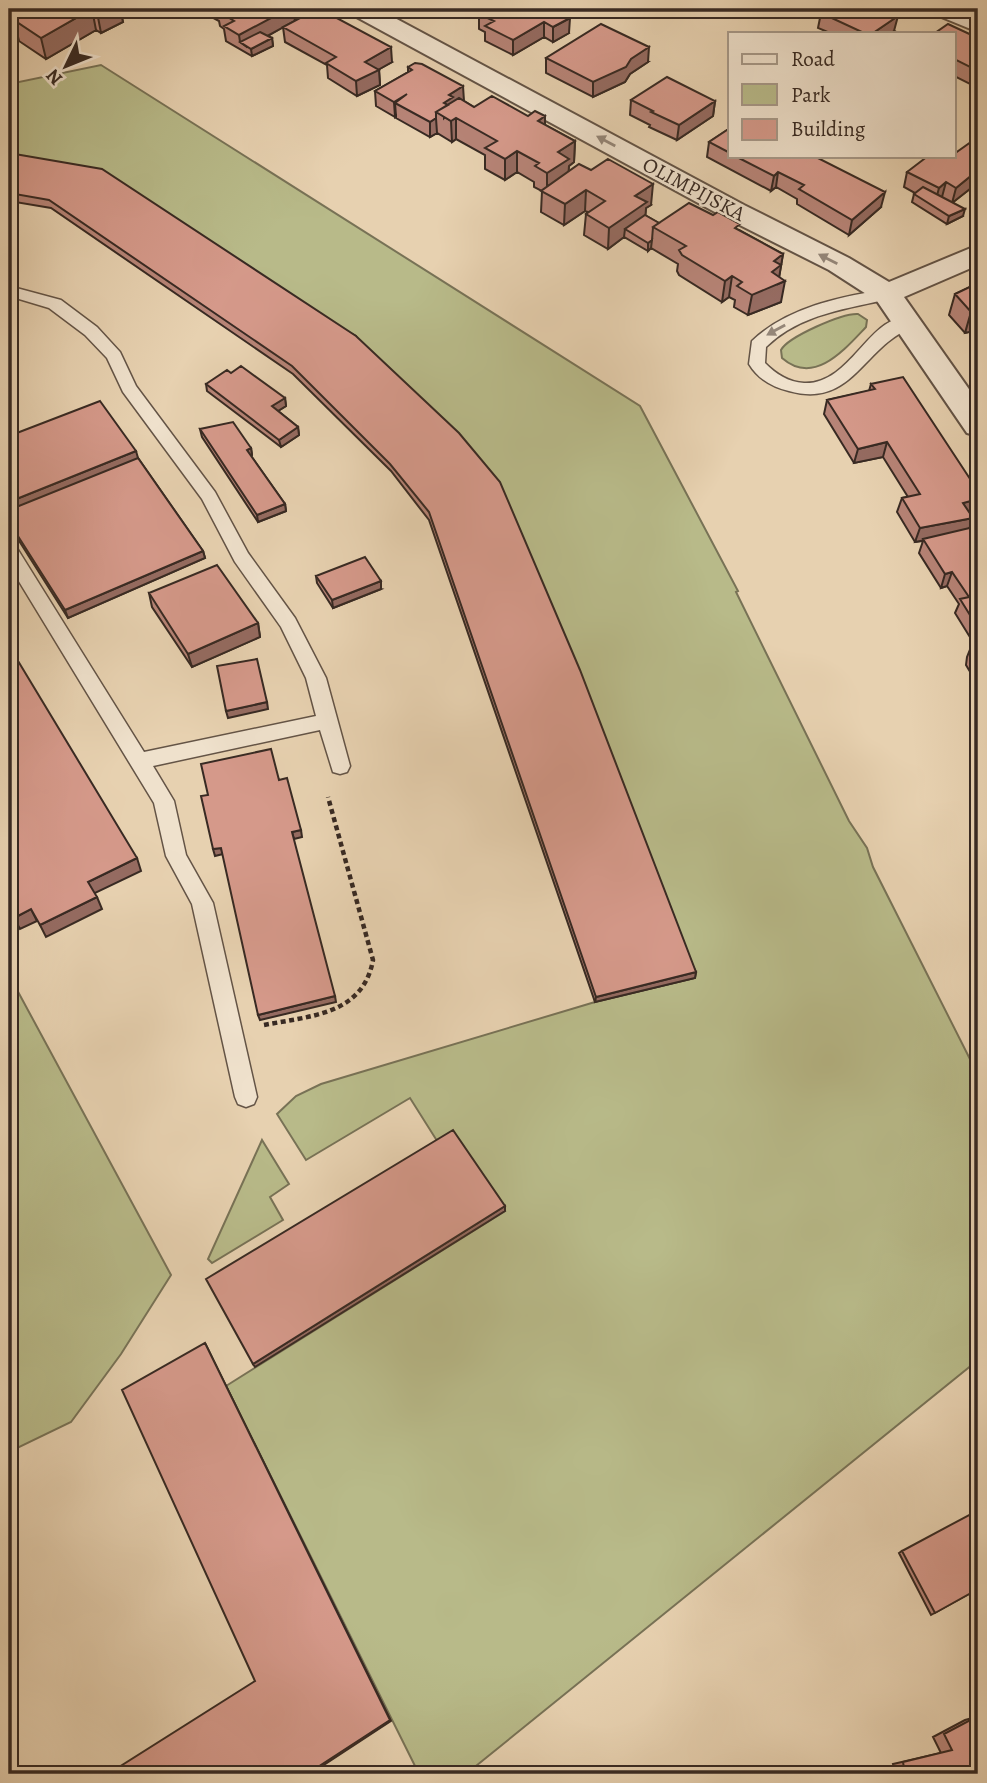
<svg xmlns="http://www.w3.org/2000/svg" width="987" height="1783" font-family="Alegreya,serif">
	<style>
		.green { fill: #b8ba89; stroke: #787256; stroke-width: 2 }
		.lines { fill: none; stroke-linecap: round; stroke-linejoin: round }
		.service-casing { stroke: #645446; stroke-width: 3 }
		.minor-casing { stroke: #645446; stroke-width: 4 }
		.path { stroke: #382a23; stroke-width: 4.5; stroke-dasharray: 5 3.5; stroke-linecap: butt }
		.service { fill: #efe1cc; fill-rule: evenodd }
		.minor { fill: #efe1cc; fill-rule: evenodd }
		.wall { fill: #b78477; stroke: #382a23; stroke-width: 2 }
		.shaded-wall { fill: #956b61; stroke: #382a23; stroke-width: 2 }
		.building { fill: #d5998a; stroke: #382a23; stroke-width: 2 }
		.oneway { fill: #948678 }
		.labels { text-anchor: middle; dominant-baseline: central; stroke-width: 5; stroke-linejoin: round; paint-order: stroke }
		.far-street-label { font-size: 21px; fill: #382a23; stroke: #efe1cc }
	</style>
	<rect width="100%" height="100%" fill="#e7d1b0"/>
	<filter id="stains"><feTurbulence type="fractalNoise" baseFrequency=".00286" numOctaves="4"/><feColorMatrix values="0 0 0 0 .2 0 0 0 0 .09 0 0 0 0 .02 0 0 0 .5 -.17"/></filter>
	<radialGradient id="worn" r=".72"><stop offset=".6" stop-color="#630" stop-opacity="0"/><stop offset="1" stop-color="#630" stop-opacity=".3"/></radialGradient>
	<path class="green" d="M101,65L640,406L738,591L736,592L849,821L867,848L873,867L978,1075V1360L466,1774H419L226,1386L505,1211L439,1144L410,1098L306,1160L277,1114L296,1096L321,1084L595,1002L500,490L9,161V84Z
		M858,314L867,320L866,327C844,350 814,386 782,358L781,350C788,337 842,313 858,314Z
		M9,975L171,1275L121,1354L71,1422L9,1452Z
		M262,1140L289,1184L270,1197L283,1220L212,1263L208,1259Z"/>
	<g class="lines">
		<defs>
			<path id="service" d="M9,286L61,300L97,327L120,352L136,386L215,492L248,553L295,618L326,678L350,766L347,772L340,774L333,772L320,730L153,766L174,801L186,855L213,903L257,1097L254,1104L246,1107L238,1104L235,1097L192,904L166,856L154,803L9,565V543L15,545L144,752L316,716L306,678L281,627L235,562L202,499L123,392L107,358L85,335L49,308L9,296Z
				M887,289L893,290L895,294L893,298C848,309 801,313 766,347L765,363C776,374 788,382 804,383C853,385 871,308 913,319L915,323L913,327C863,346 853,409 789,391C772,387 758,379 749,364L752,341C788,307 840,297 887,289Z"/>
			<path id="minor" d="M348,9H378L744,205L849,258L889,282L978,245V265L904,297L978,402V436L967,433L877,301L829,270L724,217L351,14Z
				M931,9H963L978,16V32L934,14Z"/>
		</defs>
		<use href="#service" class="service-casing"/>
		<use href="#minor" class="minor-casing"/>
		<path class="path" d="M264,1025C310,1016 363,1015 373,960L328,797"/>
		<use href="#service" class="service"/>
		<use href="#minor" class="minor"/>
	</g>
	<path class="wall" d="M36,9H120L123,22L101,33L96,30L46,59L19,41L14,20Z
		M197,9H293L295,21L392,62L379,69L380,85L357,96L328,78L327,65L285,42L283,27L268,36L272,38L273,46L252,56L226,41L224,29L220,26L219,21Z
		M550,9L569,33L553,42L544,37L513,55L485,41V32L479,29V14Z
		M800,9H818L811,13Z
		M821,13L894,31L891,33H830L818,28Z
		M954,33L978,38V88L954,76Z
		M546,58L648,62L630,74L625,82L593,97L546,73Z
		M408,67L474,107L545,125L575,141L574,162L569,166L568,172L651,205L646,208L645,215L659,223L739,230L783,254L779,277L781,302L748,315L734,307L735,300L729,297L722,302L679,275L677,271L678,264L651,248L648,251L624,237L608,249L584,235L586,214L588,212L585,211L564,225L541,212L542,191L534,187V182L517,172L505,180L485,169V155L456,139L452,142L437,133L430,137L396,118V116L395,117L376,106L375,91L408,72Z
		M631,100L715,101L713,116L677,140L649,127L650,125L630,115Z
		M730,128V156H814L881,207L849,235L797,204V199L776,187L771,191L707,157L709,142Z
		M978,137V186L975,185L953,202L963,216L947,224L912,202L914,194L915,193L904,187L907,172L954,156Z
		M9,153L356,336L696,972L695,978L595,1002L429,520L391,471L293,374L51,208L9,201Z
		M978,283V330L965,333L949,315L955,294Z
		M206,384L285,398L286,406L278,411L298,427L299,435L281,447L207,391Z
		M871,384L978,491V512L971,514L970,528L978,526V682L975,680L966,665L967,657L973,642L955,613L959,604L947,586L941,588L919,553L923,541L915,542L897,512L902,498L908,497L883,457L854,463L824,414L827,400L869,391Z
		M200,429L251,448L252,455L251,456L285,504L286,511L258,522L202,437Z
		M9,436L138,458L203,551L205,558L68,618L9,525Z
		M316,576L381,589L333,608L317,583Z
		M149,593L258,623L260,637L192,667L152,607Z
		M902,1551L978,1589L931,1615L899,1553Z
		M976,1717L978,1774H896L893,1764L941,1753L933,1737L965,1720Z"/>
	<path class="shaded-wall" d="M92,9L96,30L46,59L41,38Z
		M104,9H120L123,22L101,33L97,12Z
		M281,9H293L295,21L247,47L240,42L239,35Z
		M898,16L894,31L891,33H873Z
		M570,18L569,33L553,42V27Z
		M544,22V37L513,55V40Z
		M272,38L273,46L252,56L251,49Z
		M391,47L392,62L378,70H379L380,85L357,96L356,81L365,62Z
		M649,47L648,62L630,74L625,82L593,97V82Z
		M463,86L464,101L456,118V139L452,142L451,121L445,117L444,118V103L449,95Z
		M407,94L395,103L396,116L395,117L394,102Z
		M715,101L713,116L677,140L679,125Z
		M545,116V137L538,121Z
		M436,118L437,133L430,137V122Z
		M575,141L574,162L569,166L568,180L547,186V173L558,152Z
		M517,151V172L505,180V159Z
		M978,170L975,185L952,203L956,188Z
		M778,172L776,187L771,191L774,176Z
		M946,182L942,197L935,203L939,188Z
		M653,184L651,205L646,208L645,223L625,229L624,237L608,249L609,228L635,196Z
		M586,190L585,211L564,225L565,204Z
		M885,192L881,207L849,235L852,220Z
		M965,209L963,216L947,224L949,216Z
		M652,240L651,248L648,251V243Z
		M783,254L778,284L785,281L781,302L748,315L752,295L774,261Z
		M732,276L729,297L722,302L725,281Z
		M978,311V330L965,333L971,312Z
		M285,398L286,406L273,414L272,406Z
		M298,427L299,435L281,447L279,440Z
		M887,442L883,457L854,463L858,449Z
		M251,448L252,455L248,457L247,450Z
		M136,451L140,465L9,518V502Z
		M978,499V513L958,517L963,503Z
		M285,504L286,511L258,522L257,515Z
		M973,518L968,532L915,542L920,528Z
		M203,551L205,558L68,618L65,610Z
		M952,572L947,586L941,588L945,574Z
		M381,581V589L333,608L332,600Z
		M258,623L260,637L192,667L188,654Z
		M267,702L268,709L228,718L226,711Z
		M301,830L302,837L294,839L292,832Z
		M221,848L223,854L215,856L213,849Z
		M137,858L141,871L93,894L88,882Z
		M97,897L102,909L46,937L40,925Z
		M31,909L37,921L20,929L14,918Z
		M696,972L695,978L595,1002L596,997Z
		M335,996L336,1002L260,1020L258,1015Z
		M505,1206V1211L255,1367L253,1364Z
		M205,1343L391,1721L310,1774H307Z"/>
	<path class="building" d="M36,9H104L97,12L92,9L41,38L14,20Z
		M221,9H288L239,35L224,26L234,21L218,11Z
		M317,9H320L391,47L365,62L379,70L356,81L326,63L336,57L283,27Z
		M487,9H550L570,18L553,27L544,22L513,40L485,26L494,21L479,14Z
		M827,9H881L898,16L873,33H864L821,13Z
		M601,24L649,47L631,59L626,67L593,82L546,58Z
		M948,24L978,38V71L954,59V33H935Z
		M260,32L272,38L251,49L240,42Z
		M415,63L422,64L463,86L449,95L453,97L444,103L448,105L436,112V118L430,122L395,103L407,94L394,102L375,91L412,70L408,67Z
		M667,77L715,101L679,125L651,112L653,111L631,100Z
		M492,96L528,116L535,111L545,116L538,121L575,141L558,152L569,159L547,173L535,166L539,163L517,151L505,159L485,148L497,141L456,118L451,121L436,112L459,98L474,107Z
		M730,128V153L709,142Z
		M978,137V170L956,188L946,182L939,188L907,172L928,156H954V154Z
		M9,153L102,169L356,336L459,433L500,482L580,670L696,972L596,997L429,512L390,464L292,366L49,200L9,193Z
		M735,156H814L885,192L852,220L799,189L804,185L778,172L774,176Z
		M608,159L653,184L635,196L647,202L609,228L586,214L605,201L586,190L565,204L541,191L579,164L591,170Z
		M923,187L965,209L949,216L914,194Z
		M689,203L713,215L718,212L740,224L735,228L783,254L774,261L781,265L772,272L785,281L752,295L737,286L742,282L732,276L725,281L682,255L679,250L686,246L653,227Z
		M645,215L659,223L653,227L652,240L648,243L625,229Z
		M978,283V311L971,312L955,294Z
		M241,366L285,398L272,406L298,427L279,440L206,384L227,370L231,373Z
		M903,377L978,491V499L963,503L973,518L920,528L902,498L920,494L887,442L858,449L827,400L875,389L871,384Z
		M100,401L136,451L9,502V436Z
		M233,422L251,448L247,450L285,504L257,515L200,429Z
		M138,458L203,551L65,610L9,522V510Z
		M978,526V628L960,599L969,597L952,572L945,574L923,539Z
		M365,557L381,581L332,600L316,576Z
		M217,565L258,623L188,654L149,593Z
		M978,637V654L973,646L975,638Z
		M9,646L137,858L88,882L97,897L40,925L31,909L14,918L9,907Z
		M257,659L267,702L226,711L217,666Z
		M271,749L279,780L287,778L301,830L292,832L335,996L258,1015L221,848L213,849L201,796L208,795L201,764Z
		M453,1130L505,1206L253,1364L206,1279Z
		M205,1343L390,1720L307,1774H108L255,1681L122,1390Z
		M971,1514L978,1527V1589L935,1613L902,1551Z
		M976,1717L978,1721V1774H905L903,1762L952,1750L944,1734Z"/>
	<defs><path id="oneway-solid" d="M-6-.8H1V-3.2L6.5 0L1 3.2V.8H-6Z" transform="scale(1.75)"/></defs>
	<g class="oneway">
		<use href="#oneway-solid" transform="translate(606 141) rotate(-152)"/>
		<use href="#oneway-solid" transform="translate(828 259) rotate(-153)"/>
		<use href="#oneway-solid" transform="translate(776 330) rotate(151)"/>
	</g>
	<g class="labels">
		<g class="far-street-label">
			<text transform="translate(694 189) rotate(28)">OLIMPIJSKA</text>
		</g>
	</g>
	<rect width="987" height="1783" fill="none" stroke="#e7d1b0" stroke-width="35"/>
	<rect x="10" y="10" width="966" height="1762" fill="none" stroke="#382a23" stroke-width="3.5"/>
	<rect x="18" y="18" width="952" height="1748" fill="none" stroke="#382a23" stroke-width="2"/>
	<rect x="728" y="32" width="228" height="126" fill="#efe1cc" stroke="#a69888" stroke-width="2"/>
	<rect x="742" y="54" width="35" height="10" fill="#efe1cc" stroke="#a69888" stroke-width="2"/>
	<text x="791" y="66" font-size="21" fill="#382a23">Road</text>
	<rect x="742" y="84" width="35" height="21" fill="#b8ba89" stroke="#a69888" stroke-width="2"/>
	<text x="791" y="102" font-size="21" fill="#382a23">Park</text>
	<rect x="742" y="119" width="35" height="21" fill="#d5998a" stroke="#a69888" stroke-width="2"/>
	<text x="791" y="136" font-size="21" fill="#382a23">Building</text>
	<g transform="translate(66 66) rotate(227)" stroke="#efe1cc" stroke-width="5" paint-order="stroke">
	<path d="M0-5L12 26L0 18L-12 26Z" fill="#382a23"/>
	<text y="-10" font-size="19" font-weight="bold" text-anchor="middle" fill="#382a23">N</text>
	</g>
	<rect width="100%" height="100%" filter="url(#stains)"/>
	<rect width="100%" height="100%" fill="url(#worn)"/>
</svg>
